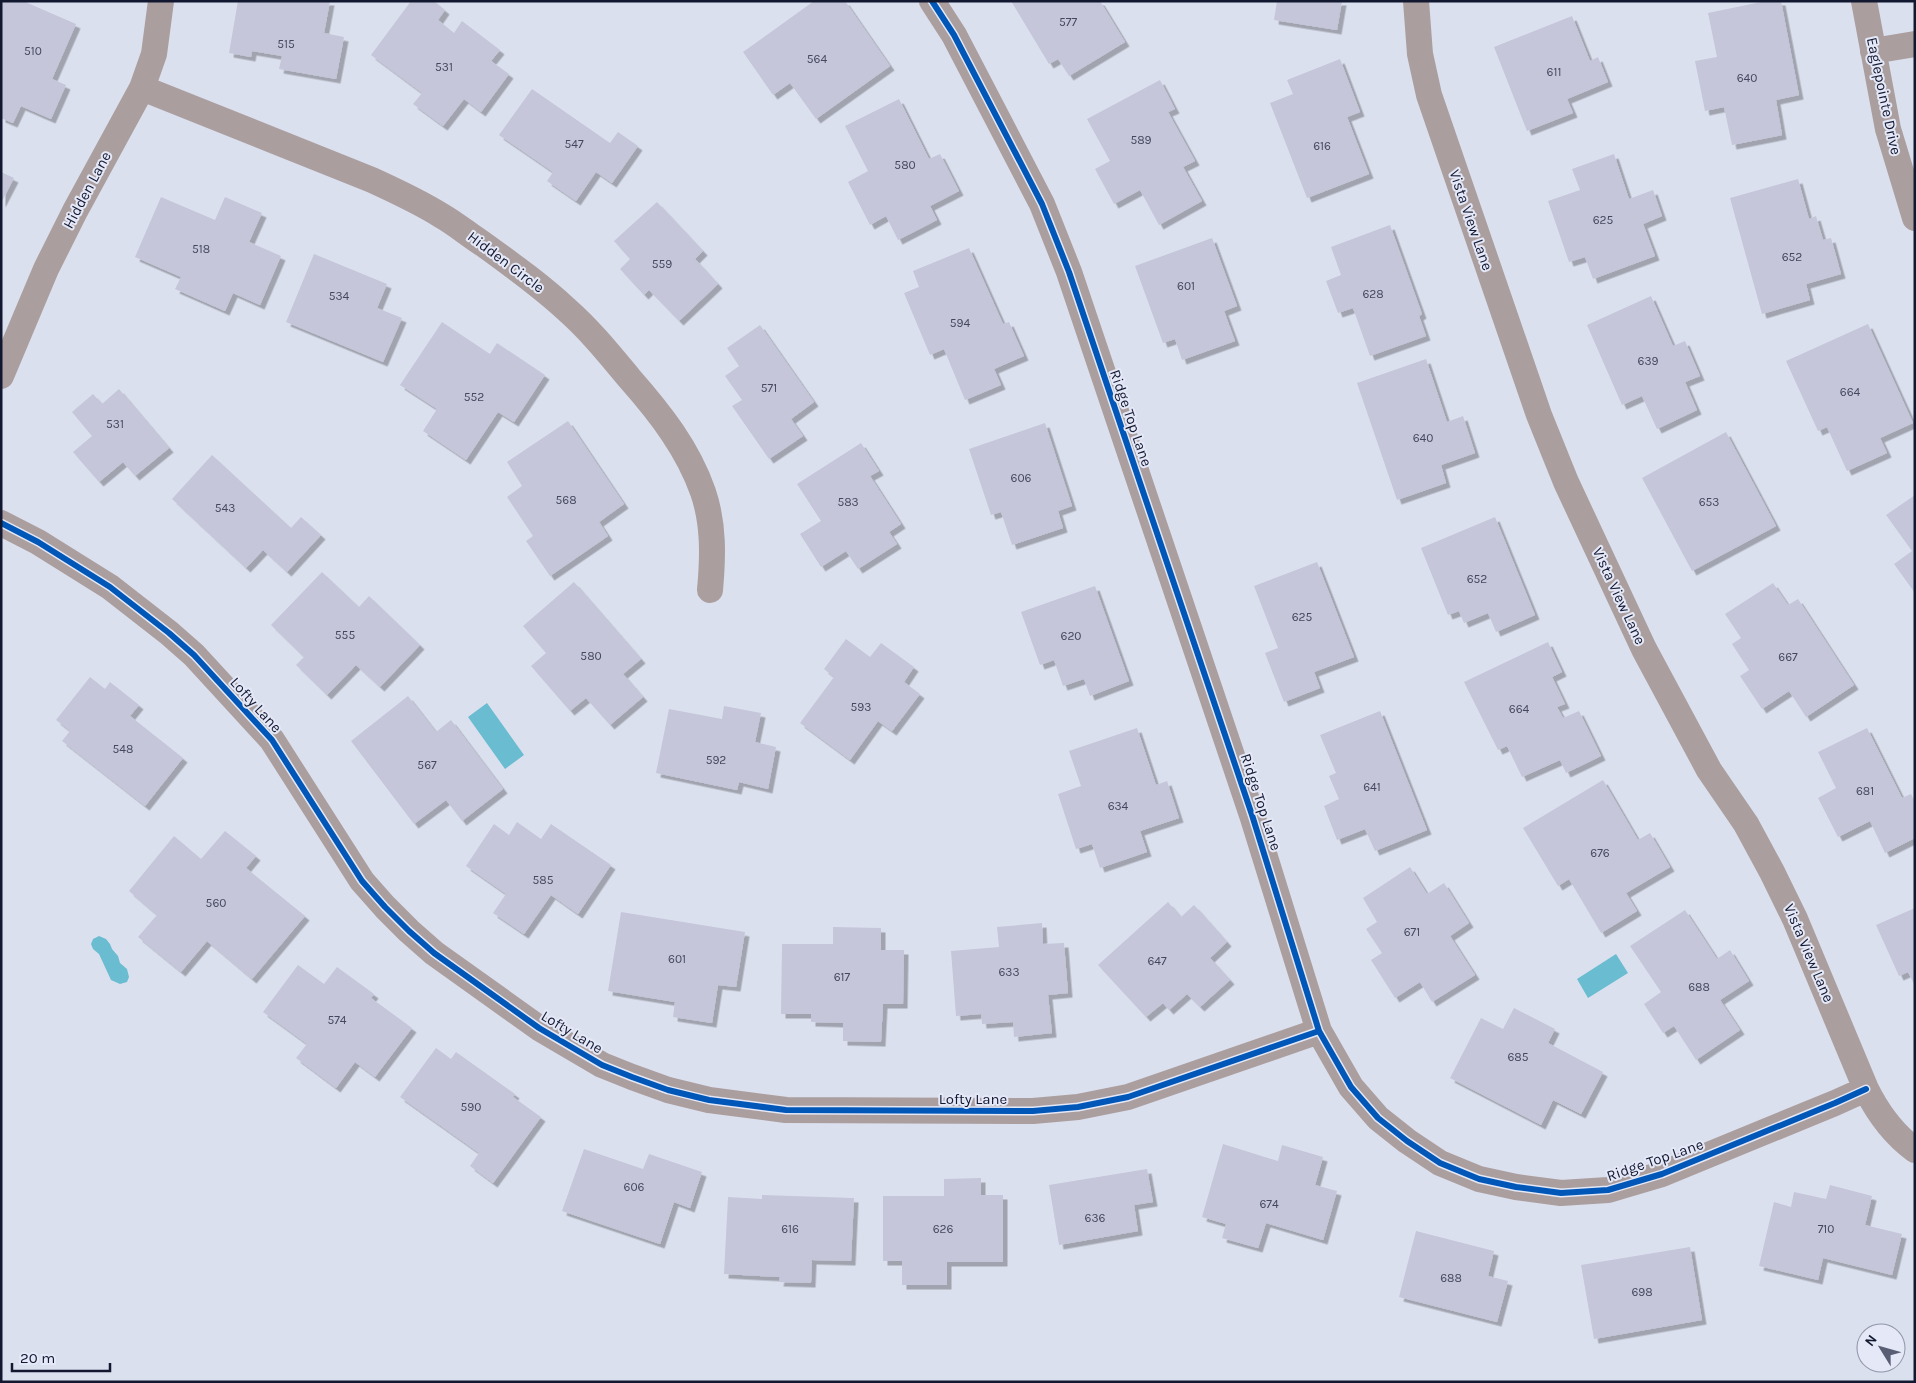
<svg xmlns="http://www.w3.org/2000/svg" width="1916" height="1383" font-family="Karla,sans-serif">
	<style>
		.water { fill: #6abcd0 }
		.building { fill: #c5c6d9; filter: url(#shadow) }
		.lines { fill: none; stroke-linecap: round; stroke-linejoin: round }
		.street { stroke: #ab9e9e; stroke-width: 26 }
		.cycleway-casing { stroke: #e4e8f7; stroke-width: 9 }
		.cycleway { stroke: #0057b8; stroke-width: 6 }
		.labels { text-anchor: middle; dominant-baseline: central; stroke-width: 4; stroke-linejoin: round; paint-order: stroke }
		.number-label { font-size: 12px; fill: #44475f }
		.street-label { font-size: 15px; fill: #131831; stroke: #e4e8f7 }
	</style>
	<defs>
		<filter id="shadow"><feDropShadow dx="4.5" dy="4.5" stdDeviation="0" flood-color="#0004"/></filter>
	</defs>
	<rect width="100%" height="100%" fill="#dbe0ef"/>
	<path class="water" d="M487,703L524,755L505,769L468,717Z
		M99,936L106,939L110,944L112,949L118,956L120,963L127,969L129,977L127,982L120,984L111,980L99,954L93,949L91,944L93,939Z
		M1616,954L1628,973L1588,998L1577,979Z"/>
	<path class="building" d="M1,1H23L76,24L52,79L66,85L51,119L21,106L13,123L1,118Z
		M238,1H330L324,33L344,37L336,79L279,69L282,56L252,51L251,57L229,53Z
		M411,1H434L445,10L438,20L454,33L462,21L500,50L491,61L509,74L481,112L464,99L443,126L413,104L422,93L371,55Z
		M814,1H845L890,66L816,119L790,83L773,95L743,52Z
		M1011,1H1100L1125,42L1069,76L1058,59L1049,64Z
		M1277,1H1342L1337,30L1274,20Z
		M1766,1H1781L1799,95L1776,100L1782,135L1732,145L1724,107L1705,111L1695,61L1717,57L1708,13Z
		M1572,16L1590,61L1598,57L1608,82L1567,99L1573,113L1527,131L1494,47Z
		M1340,59L1360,112L1347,117L1369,174L1307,198L1270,103L1293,94L1287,80Z
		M1160,80L1175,109L1168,112L1195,161L1183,167L1202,201L1159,225L1140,190L1114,204L1095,169L1110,161L1087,119Z
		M532,89L610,143L618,132L638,146L612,183L596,172L576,201L547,181L553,172L499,135Z
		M899,99L929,159L940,154L959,191L930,206L937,220L898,240L886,216L870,225L848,182L868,171L845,126Z
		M1614,154L1629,199L1653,190L1662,216L1643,224L1655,256L1593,279L1585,257L1569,262L1548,201L1580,190L1572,169Z
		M1,172L14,178L1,203Z
		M1798,179L1809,219L1816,216L1823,240L1831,238L1841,274L1806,284L1810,300L1762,314L1730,198Z
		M161,197L215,220L225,197L262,213L249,242L281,256L260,305L233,293L225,311L175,289L181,277L135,257Z
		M657,202L703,251L695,259L718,284L679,321L649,290L644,295L620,269L630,259L614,241Z
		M1390,225L1422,314L1419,316L1426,336L1370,356L1353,308L1338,313L1326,281L1341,275L1331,247Z
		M1212,238L1237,306L1224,311L1235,341L1182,360L1175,339L1163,343L1135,266Z
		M969,248L1003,324L1009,322L1024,356L994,369L1001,385L965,400L944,349L930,355L904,293L919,287L913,271Z
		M314,254L387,284L377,308L402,318L383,362L286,322Z
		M1651,296L1673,346L1685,341L1700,376L1685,382L1697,410L1657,429L1642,396L1622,405L1587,325Z
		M442,322L490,354L497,343L545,375L514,422L498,412L466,460L423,431L437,409L400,385Z
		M1868,324L1913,423L1880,438L1887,453L1847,471L1827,427L1818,431L1786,361Z
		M760,325L814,402L791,419L803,436L769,459L732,406L742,400L725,376L739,366L727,348Z
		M1426,359L1447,422L1463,416L1475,453L1441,465L1446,483L1397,500L1357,383Z
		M119,389L169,448L135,476L123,462L99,482L73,452L92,436L72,412L93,394L102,404Z
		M568,421L624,504L599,522L608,536L550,576L526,541L533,536L507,497L522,486L507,462Z
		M1045,423L1072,506L1058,511L1063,528L1012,545L1001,512L991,515L969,449Z
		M1726,432L1776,526L1692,571L1642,478Z
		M861,443L879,471L870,476L901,524L889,532L897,544L858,569L846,551L821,567L800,534L821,521L797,484Z
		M212,455L291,528L301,517L321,535L287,572L263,550L246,568L172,499Z
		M1915,495V593L1894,564L1912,551L1886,515Z
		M1495,517L1535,615L1496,632L1488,613L1464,623L1459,611L1448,615L1421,548Z
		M1317,562L1354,657L1314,672L1320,688L1284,702L1265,653L1278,648L1254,586Z
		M322,572L359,607L369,596L420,645L380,687L356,665L327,695L296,665L304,657L271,625Z
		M574,582L641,659L623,674L643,697L610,725L586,698L570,711L531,666L546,653L523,626Z
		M1773,583L1788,605L1798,599L1854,685L1806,717L1789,691L1762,709L1740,676L1749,670L1732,644L1741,638L1725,614Z
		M1095,586L1129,681L1090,696L1084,679L1063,686L1054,660L1040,665L1021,612Z
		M846,639L870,657L881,643L914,667L904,682L920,694L892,731L878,721L850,760L800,723L834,677L824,669Z
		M1548,642L1562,672L1552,677L1565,704L1557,707L1563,718L1579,711L1601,756L1566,773L1560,760L1522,777L1507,746L1498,750L1464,682Z
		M90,677L105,689L110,682L139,705L130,716L183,758L145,806L62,741L70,731L56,720Z
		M408,696L436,732L451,720L503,789L462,821L446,800L414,824L351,741Z
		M724,706L761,713L755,742L776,747L768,789L739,782L737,790L656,773L669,709L722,719Z
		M1380,711L1427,830L1375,851L1365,829L1337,840L1324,806L1339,799L1329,776L1336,773L1320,735Z
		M1137,728L1156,785L1167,781L1179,818L1140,831L1147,852L1100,868L1092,844L1076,849L1058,794L1081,786L1069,751Z
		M1867,728L1902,798L1911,794L1915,802V838L1885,853L1870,821L1838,837L1818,798L1836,788L1818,752Z
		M1603,780L1638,840L1650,833L1670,867L1626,893L1637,911L1601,933L1569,879L1558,886L1523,828Z
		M517,822L541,839L551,824L611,865L578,914L551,895L524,934L493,913L506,894L466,866L494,824L509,835Z
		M225,831L256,856L246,868L305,916L252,979L207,941L181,972L138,937L157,915L129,891L174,836L201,859Z
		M1410,867L1427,894L1444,883L1469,923L1450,936L1475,975L1432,1002L1420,982L1395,998L1371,960L1382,953L1366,929L1377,922L1363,898Z
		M1168,902L1181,917L1194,905L1227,942L1210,958L1230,980L1200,1007L1187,994L1169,1010L1163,1003L1146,1017L1098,965Z
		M1915,908V986L1908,972L1899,976L1876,925Z
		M1685,910L1717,959L1730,950L1749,981L1720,1000L1740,1030L1696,1060L1674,1026L1663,1033L1644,1004L1661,992L1630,946Z
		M621,912L745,932L736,987L718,985L712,1023L673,1017L675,1002L608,991Z
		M1042,923L1043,944L1064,943L1068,993L1048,995L1052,1033L1014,1037L1013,1022L982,1024L981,1014L956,1016L951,951L999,947L997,927Z
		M833,927L881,928V950H904L903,1004H883L881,1042L843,1041V1023L811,1022V1014H781L782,944H833Z
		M298,965L324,984L337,967L374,994L371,998L412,1028L375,1077L355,1062L336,1088L296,1058L307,1044L263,1012Z
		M1514,1008L1555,1029L1548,1043L1603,1072L1581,1114L1553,1100L1541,1125L1450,1078L1481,1018L1503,1029Z
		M436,1048L451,1059L456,1052L515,1094L513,1097L541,1117L493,1183L470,1166L479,1153L400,1097Z
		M1223,1144L1278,1161L1282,1145L1323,1157L1315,1185L1337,1191L1323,1240L1266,1223L1258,1248L1222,1238L1226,1224L1202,1217Z
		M584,1149L643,1169L649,1154L702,1172L690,1208L674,1202L660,1244L562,1211Z
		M1147,1169L1153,1202L1134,1205L1138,1231L1059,1245L1049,1185Z
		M981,1178V1195H1003V1262H947V1285H902V1261H883V1196H944V1179Z
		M1830,1185L1872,1196L1865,1225L1902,1234L1892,1275L1823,1258L1818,1280L1759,1266L1774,1202L1791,1207L1794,1192L1826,1199Z
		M762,1195L854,1198L851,1261L812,1260L811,1283L779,1282L780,1277L724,1274L728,1197L762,1199Z
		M1416,1231L1494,1251L1488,1276L1508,1281L1497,1322L1399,1297Z
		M1690,1247L1702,1320L1594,1339L1581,1265Z"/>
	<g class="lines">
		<path class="street" d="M932,1L954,35L1042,204L1069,272L1252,815L1319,1031L1351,1087L1378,1118L1407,1141L1440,1163L1479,1179L1516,1187L1561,1193L1608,1190L1662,1174L1835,1103L1866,1089
			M1416,1L1420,54L1429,95L1539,415L1566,482L1644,649L1709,770L1746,824L1772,872L1795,919L1866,1089C1878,1113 1893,1134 1915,1150
			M1864,1L1888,129L1915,218
			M1873,51L1915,44
			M142,88L372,180C396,191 420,202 442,216C456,224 469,235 483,244C512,265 540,285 566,309C590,330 610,355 630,379C660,413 688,449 703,492C714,524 713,557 710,590
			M1,376L46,269L75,211L142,88L154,54L161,1
			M1,523L38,542L110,587L169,633L194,655L272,740L362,881L385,907L409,931L434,953L539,1028L602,1065L632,1077L668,1090L709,1100L786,1110L1033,1111L1078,1107L1128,1097L1319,1031"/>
		<defs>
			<path id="cycleway" d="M932,1L954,35L1042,204L1069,272L1252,815L1319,1031L1351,1087L1378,1118L1407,1141L1440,1163L1479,1179L1516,1187L1561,1193L1608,1190L1662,1174L1835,1103L1866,1089
				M1,523L38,542L110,587L169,633L194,655L272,740L362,881L385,907L409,931L434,953L539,1028L602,1065L632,1077L668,1090L709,1100L786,1110L1033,1111L1078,1107L1128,1097L1319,1031"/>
		</defs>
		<use href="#cycleway" class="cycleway-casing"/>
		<use href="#cycleway" class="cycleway"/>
	</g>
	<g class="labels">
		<g class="number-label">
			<text x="1068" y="22">577</text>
			<text x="286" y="44">515</text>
			<text x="33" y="51">510</text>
			<text x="817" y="59">564</text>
			<text x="444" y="67">531</text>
			<text x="1554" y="72">611</text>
			<text x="1747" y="78">640</text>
			<text x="1141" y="140">589</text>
			<text x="574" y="144">547</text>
			<text x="1322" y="146">616</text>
			<text x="905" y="165">580</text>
			<text x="1603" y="220">625</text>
			<text x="201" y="249">518</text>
			<text x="1792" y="257">652</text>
			<text x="662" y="264">559</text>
			<text x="1186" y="286">601</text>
			<text x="1373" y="294">628</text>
			<text x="339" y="296">534</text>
			<text x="960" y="323">594</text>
			<text x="1648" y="361">639</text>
			<text x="769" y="388">571</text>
			<text x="1850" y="392">664</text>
			<text x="474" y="397">552</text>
			<text x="115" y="424">531</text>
			<text x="1423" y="438">640</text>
			<text x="1021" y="478">606</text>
			<text x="566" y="500">568</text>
			<text x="848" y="502">583</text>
			<text x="1709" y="502">653</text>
			<text x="225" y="508">543</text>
			<text x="1477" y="579">652</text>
			<text x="1302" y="617">625</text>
			<text x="345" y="635">555</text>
			<text x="1071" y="636">620</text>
			<text x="591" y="656">580</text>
			<text x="1788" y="657">667</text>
			<text x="861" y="707">593</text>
			<text x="1519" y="709">664</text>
			<text x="123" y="749">548</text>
			<text x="716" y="760">592</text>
			<text x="427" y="765">567</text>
			<text x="1372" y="787">641</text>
			<text x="1865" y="791">681</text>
			<text x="1118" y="806">634</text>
			<text x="1600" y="853">676</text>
			<text x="543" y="880">585</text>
			<text x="216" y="903">560</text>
			<text x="1412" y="932">671</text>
			<text x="677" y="959">601</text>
			<text x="1157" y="961">647</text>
			<text x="1009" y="972">633</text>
			<text x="842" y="977">617</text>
			<text x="1699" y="987">688</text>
			<text x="337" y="1020">574</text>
			<text x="1518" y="1057">685</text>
			<text x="471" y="1107">590</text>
			<text x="634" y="1187">606</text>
			<text x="1269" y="1204">674</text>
			<text x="1095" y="1218">636</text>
			<text x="790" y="1229">616</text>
			<text x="943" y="1229">626</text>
			<text x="1826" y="1229">710</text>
			<text x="1451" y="1278">688</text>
			<text x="1642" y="1292">698</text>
		</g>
		<g class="street-label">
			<text transform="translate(1884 96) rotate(78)">Eaglepointe Drive</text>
			<text transform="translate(87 190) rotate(-62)">Hidden Lane</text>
			<text transform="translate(1471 220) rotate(71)">Vista View Lane</text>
			<text transform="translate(506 262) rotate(37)">Hidden Circle</text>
			<text transform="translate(1131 418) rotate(71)">Ridge Top Lane</text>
			<text transform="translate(1619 596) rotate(65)">Vista View Lane</text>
			<text transform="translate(256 705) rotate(48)">Lofty Lane</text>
			<text transform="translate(1261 802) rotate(72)">Ridge Top Lane</text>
			<text transform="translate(1809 953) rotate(67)">Vista View Lane</text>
			<text transform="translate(572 1032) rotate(31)">Lofty Lane</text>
			<text x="973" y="1099">Lofty Lane</text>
			<text transform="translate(1655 1160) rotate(-19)">Ridge Top Lane</text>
		</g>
	</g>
	<rect width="1916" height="1383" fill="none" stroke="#131831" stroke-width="5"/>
	<g transform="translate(1881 1348) rotate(307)"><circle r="24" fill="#e4e8f7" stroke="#9095a8"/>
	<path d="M0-4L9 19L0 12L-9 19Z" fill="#595e74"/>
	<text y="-8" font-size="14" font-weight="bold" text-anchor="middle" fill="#131831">N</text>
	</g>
	<path d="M12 1363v8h98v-8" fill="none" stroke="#131831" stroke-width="2.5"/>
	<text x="20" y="1363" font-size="15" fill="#131831" stroke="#e4e8f7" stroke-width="4" paint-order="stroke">20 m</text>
</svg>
